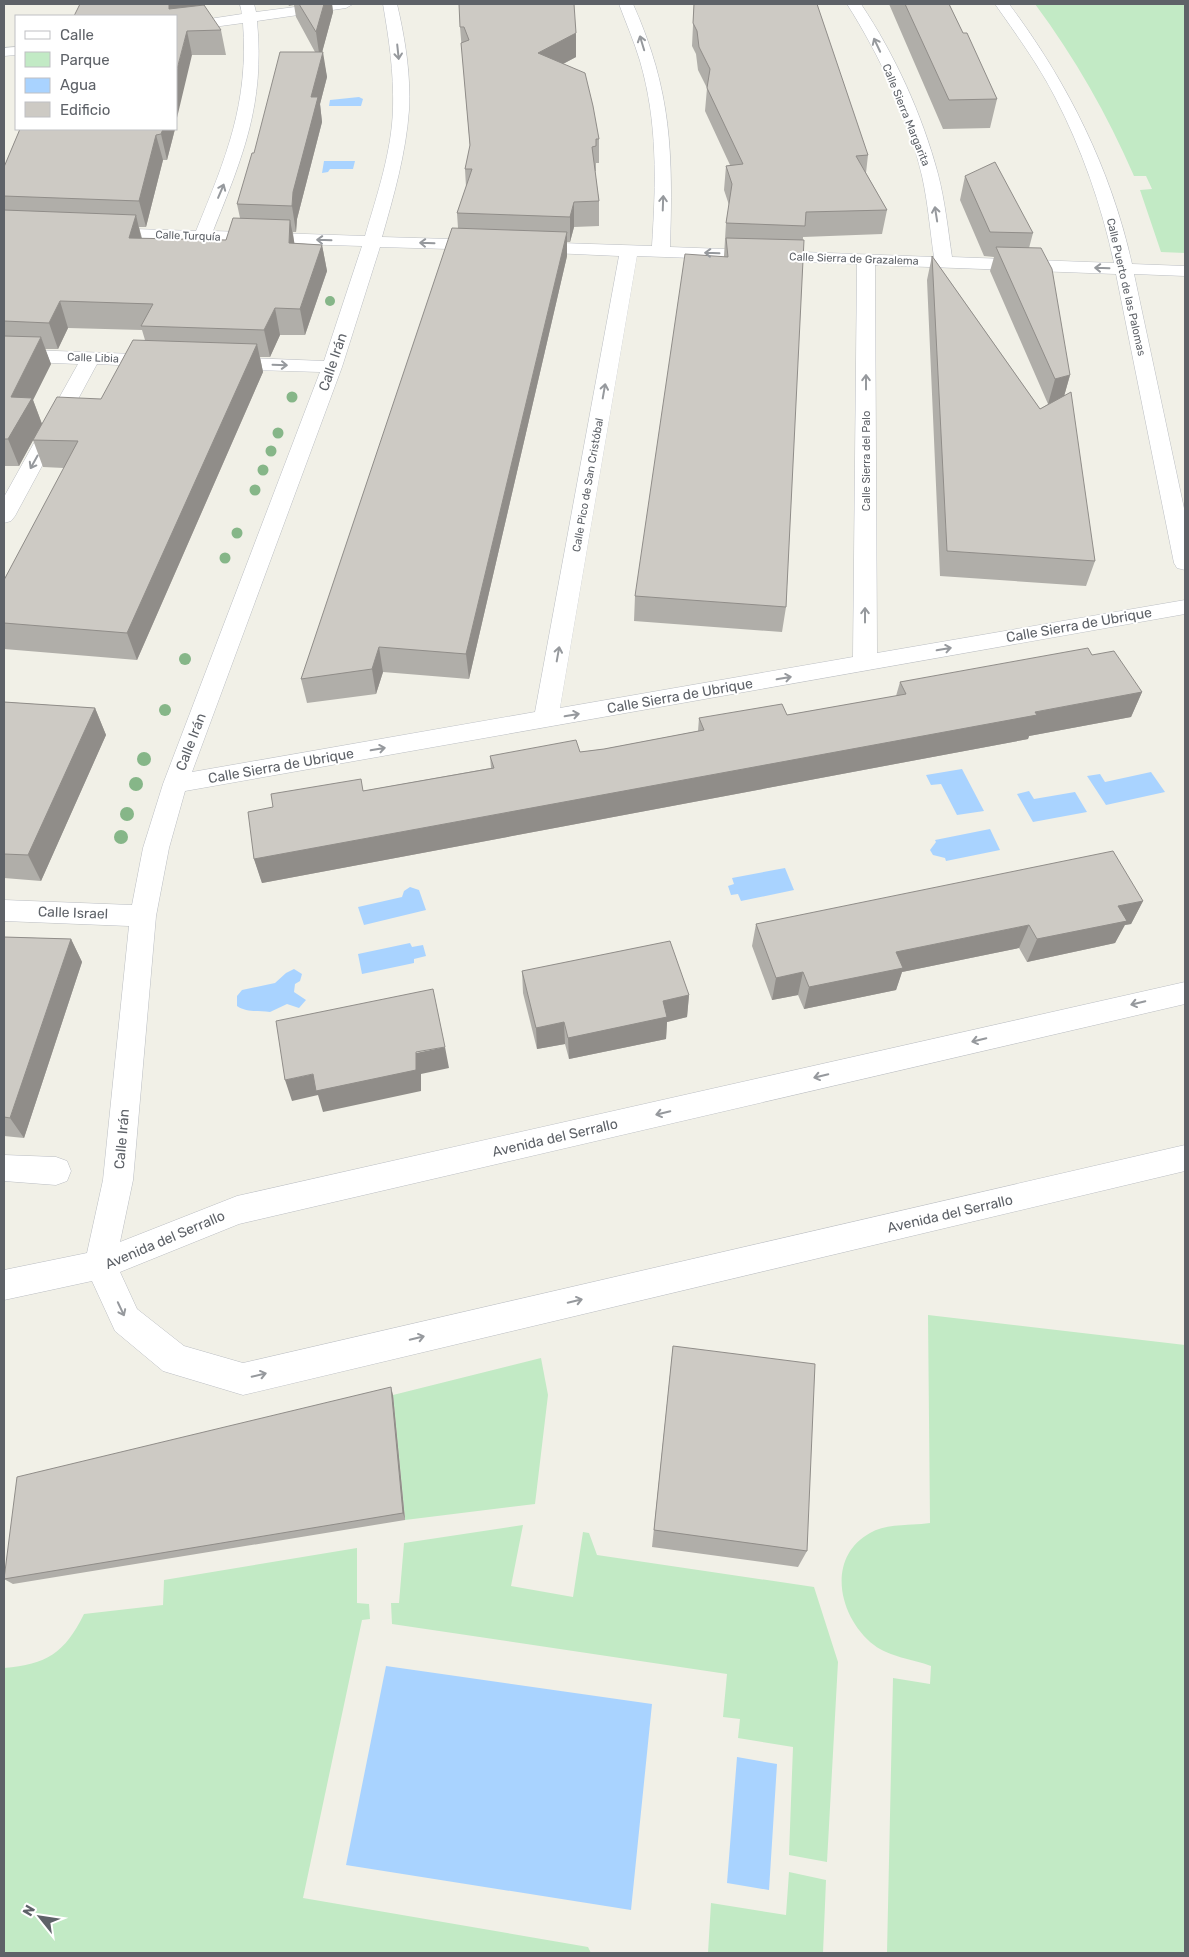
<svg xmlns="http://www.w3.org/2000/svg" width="1189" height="1957" font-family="Rubik,sans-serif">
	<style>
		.green { fill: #c2eac5 }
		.water { fill: #a9d3ff }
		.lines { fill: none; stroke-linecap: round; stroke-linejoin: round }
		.minor-casing { stroke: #bbbec3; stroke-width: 1 }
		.minor { fill: #fff; fill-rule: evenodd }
		.tree { fill: #86b688 }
		.wall { fill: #b0aea9; fill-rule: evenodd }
		.shaded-wall { fill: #908d89 }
		.building { fill: #cdcac4; stroke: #908d89 }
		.oneway { stroke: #96999d }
		.labels { text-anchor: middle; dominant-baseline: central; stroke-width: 4; stroke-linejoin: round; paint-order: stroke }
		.far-street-label { font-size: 11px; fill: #5e6268; stroke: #fff }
		.street-label { font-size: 14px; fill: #5e6268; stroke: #fff }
	</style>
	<rect width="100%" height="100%" fill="#f1f0e7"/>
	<path class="green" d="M1035,4H1185V253L1161,252L1140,190L1152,189L1146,176H1134C1107,114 1075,58 1035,4Z
		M928,1315L1185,1345V1953H887L893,1678L930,1684L931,1666C913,1659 889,1657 874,1645C839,1618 825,1558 870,1533C886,1523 912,1526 930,1523Z
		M541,1358L548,1395L535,1504L405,1520L393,1395Z
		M523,1525L511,1586L573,1597L583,1532L589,1533L597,1555L814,1587L838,1662L827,1862L789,1855L793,1747L738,1738L740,1719L723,1717L727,1674L392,1624L391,1603H399L404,1543Z
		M357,1548V1603L369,1604L370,1619L362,1620L303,1898L588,1947L591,1953H4V1668C47,1664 64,1654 84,1614L163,1605L164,1580Z
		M789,1872L826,1880L823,1953H708L711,1903L786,1915Z"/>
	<path class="water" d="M359,97L363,99L361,106H329L330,100Z
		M324,161H355L353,169H330L328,172L322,173Z
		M962,769L984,811L957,815L941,784L931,785L926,775Z
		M1151,772L1165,792L1106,805L1087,776L1100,774L1105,782Z
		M1029,791L1034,799L1075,792L1087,812L1033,822L1017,794Z
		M990,829L1000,850L946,861L945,858L933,855L930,850L936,842L935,840Z
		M785,868L794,890L741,901L738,894L731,895L728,886L734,884L732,878Z
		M410,887L419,890L426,910L364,925L358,907L402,897L404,891Z
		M410,943L412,947L423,945L426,956L414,959V963L362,974L358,954Z
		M294,969L302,974L300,981L295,984L294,992L306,1000L299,1008L287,1004L270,1012C258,1010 247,1013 237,1006V996L242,990L275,983L286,973Z
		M386,1666L652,1704L631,1910L346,1865Z
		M737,1757L777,1764L769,1890L727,1883Z"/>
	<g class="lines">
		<defs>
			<path id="minor" d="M240,4H254L256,12L318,4H353L346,8L257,21C265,104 243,156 213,231L365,236C377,195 392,151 393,108C394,72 389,39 383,4H397C405,38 411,75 409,110C406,153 394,195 382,237L484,240L490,241L493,245L490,249L484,250L380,247L342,367L192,772L535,712L619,256L530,252L524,251L521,247L524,243L530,242L652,246C656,183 658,123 640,61C634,41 626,23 619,4H633C672,91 673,154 670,247L934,257C930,230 928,203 922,176C908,116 880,56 847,4H861C895,55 922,114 938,174C945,201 948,230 952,257L1114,263C1102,207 1082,149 1055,97C1038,64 1016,34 995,4H1009C1067,81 1111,169 1132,264L1185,266V276L1134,274L1185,513V570L1177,568L1174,563L1116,274L875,265L877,653L1185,600V614L185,791L169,848L156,916L133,1180L120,1242L237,1196L1185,982V1004L239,1224L120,1272L137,1309L184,1346L243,1363L1185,1145V1171L243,1395L163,1371L115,1331L92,1281L4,1300V1270L87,1253L103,1180L129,926L4,921V900L132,905L143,848L163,784L320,372L225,369L218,367L215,363L218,359L225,357L324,361L362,246L102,238L96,237L93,233L96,229L102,228L196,231C226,158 249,103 243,23L176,32V24L242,14ZM637,256L857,264L853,657L560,708Z
				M16,47V55L4,56V48Z
				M4,349L160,355L167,357L170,361L167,365L160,367L97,364L15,516L11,521L4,523V497L78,364L4,361Z
				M4,1155L56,1157L67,1161L71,1171L67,1181L56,1185L4,1181Z"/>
		</defs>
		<use href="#minor" class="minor-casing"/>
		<use href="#minor" class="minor"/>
	</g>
	<g class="tree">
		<circle cx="330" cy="301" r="5"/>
		<circle cx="292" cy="397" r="5.5"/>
		<circle cx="278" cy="433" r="5.5"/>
		<circle cx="271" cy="451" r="5.5"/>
		<circle cx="263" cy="470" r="5.5"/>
		<circle cx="255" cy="490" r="5.5"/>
		<circle cx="237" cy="533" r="5.5"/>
		<circle cx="225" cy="558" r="5.5"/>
		<circle cx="185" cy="659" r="6"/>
		<circle cx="165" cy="710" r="6"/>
		<circle cx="144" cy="759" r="7"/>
		<circle cx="136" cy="784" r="7"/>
		<circle cx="127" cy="814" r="7"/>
		<circle cx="121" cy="837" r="7"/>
	</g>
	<path class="wall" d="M288,4H332L333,12L322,52L327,77L320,104L322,122L297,219L296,232H293L294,243L322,245L327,271L305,335H280L270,357H260L263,372L137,660L4,649V580L64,468L43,467L33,440L19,466H4V167L20,129H175L167,160H163L146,227H139L142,238L226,240L240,218L237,204L254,153L315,52L296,17L294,5L289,6ZM68,328L142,330L145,340L101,399L42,424L33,400L51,364L45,349H58Z
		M694,4L868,155L866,173L887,210L882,234L803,237L786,607L782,632L634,621L635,596L724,256L726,223L729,205L724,190L726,166L730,165L705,111L707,88L698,70L696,54L692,46Z
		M889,4H949L963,33L997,99L990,128L943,129Z
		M199,6L221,30L226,55H192L176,16Z
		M460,27L576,33V57L563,64L599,139V163H596V171H595L599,201V226L574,227L570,242H567V256L469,679L383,672L376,694L307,703L301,679L458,228L457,213L466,187L465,169L470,147Z
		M965,176L1033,233L1029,248L1070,375L1064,396L1095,561L1086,586L940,576L927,280L932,256L1040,409L1048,404L990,271L994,257L984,256L960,200Z
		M1092,655L1142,692L1131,717L1029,736L1028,739L262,883L254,859L273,807L491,768L490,756L580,752L604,749L698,731L699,718L787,715L896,696L900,682Z
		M4,702L95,708L106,735L41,881L4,878Z
		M1143,901L1131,924L1124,925L1115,943L1027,962L1019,948L902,972L896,990L804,1009L798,995L772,1000L752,946L756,924Z
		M4,937L71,939L82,962L24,1138L4,1136Z
		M522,971L689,995L687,1017L667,1022L666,1039L569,1059L565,1044L537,1049L523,993Z
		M673,1346L807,1551L798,1567L652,1547Z
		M393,1395L405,1520L13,1584L4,1579Z"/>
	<path class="shaded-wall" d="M169,4H199L202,18L169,9Z
		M324,4H332L333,12L320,60L316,32Z
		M187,31L192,55L176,122V73Z
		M576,33V57L538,77V53Z
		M323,52L327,77L320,104L322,122L297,219L296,232L292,206L293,192L311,97Z
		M163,129H175L167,160L161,134Z
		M156,135L163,160L146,227L139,201Z
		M574,202V227L570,242V217Z
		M136,215L142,241L129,238Z
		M290,220L295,246L289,243Z
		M567,232V256L469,679L466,654Z
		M322,245L327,271L305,335L300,309Z
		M60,301L68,328L58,349L49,323Z
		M275,308L280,335L270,357L264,330Z
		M41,337L51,364L33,400L42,424L19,466L8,439L11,397Z
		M257,344L263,372L137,660L127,633Z
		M1070,375L1063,400L1048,404L1055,379Z
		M379,647L383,672L376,694L372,669Z
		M1142,692L1131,717L1029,736L1028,739L262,883L254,859Z
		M95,708L106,735L41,881L28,855Z
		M1143,901L1131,924L1125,925L1115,943L1027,962L1037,939L1118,906Z
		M1029,925L1019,948L902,972L896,990L804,1009L809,987L896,952Z
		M71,939L82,962L24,1138L10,1118Z
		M803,972L798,995L772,1000L776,978Z
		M689,995L687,1017L667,1022L666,1039L569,1059L568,1038L663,1001Z
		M564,1022L565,1044L537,1049L536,1028Z
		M445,1047L449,1068L421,1074V1091L323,1112L318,1095L292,1101L285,1080Z
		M391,1387L393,1395L405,1520L403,1513Z"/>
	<path class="building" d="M80,4H169V9L204,5L221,30L187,31L176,73V16H74Z
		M299,4H324L316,32Z
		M459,4H574L576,33L538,53L585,73L593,106L599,139H596V146L592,147L599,201L574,202L570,217L457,213L472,169H465L470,145L461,43L469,40L464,27H460Z
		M694,4H817L868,155L856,156L887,210L806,212L805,226L726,223L732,184L726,166L743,164L707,88L710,69L699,47L697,31L693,23Z
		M905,4H949L963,33H967L997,99L949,100Z
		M280,52H323L311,97H318L293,192L292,206L237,204L252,153H254Z
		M20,129H163L161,134L156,135L139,201L4,196V167Z
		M995,162L1033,233L990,232L965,176Z
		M4,210L136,215L129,238L226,240L233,218L290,220L289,243L322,245L300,309L275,308L264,330L141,326L153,304L60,301L49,323L4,321Z
		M452,228L567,232L466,654L379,647L372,669L301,679Z
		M726,238L804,240L786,607L635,596L685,254L728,257Z
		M996,247L1041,248L1052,269L1070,375L1055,379Z
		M932,256L1040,409L1071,392L1095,561L947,551Z
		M4,336L41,337L11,397L32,398L8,439H4Z
		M133,340L257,344L127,633L4,623V580L78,441L33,440L57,397L101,399Z
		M1088,648L1092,655L1114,651L1142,692L1035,712L1037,715L254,859L248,812L273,807L271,794L361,779L363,791L494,768L490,756L576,740L580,752L604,749L704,730L699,718L782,704L787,715L906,694L900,682Z
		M4,702L95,708L28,855L4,854Z
		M1113,851L1143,901L1118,906L1127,921L1037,939L1029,925L896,952L903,968L809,987L803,972L776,978L756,924Z
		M4,937L71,939L10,1118L4,1117Z
		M670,941L689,995L663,1001L667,1017L568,1038L564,1022L536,1028L522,971Z
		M433,989L445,1047L416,1052V1070L316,1091L313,1074L285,1080L276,1021Z
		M673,1346L815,1364L807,1551L654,1530Z
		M391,1387L403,1513L4,1579L17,1477Z"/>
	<defs><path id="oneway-shaft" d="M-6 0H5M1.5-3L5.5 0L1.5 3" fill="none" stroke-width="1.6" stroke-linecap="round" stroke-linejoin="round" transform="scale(1.25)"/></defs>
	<g class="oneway">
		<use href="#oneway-shaft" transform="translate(642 43) rotate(-107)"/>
		<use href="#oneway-shaft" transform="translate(877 45) rotate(-115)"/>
		<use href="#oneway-shaft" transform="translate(398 52) rotate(84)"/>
		<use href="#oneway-shaft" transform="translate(221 191) rotate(-67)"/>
		<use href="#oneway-shaft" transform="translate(663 203) rotate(-88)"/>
		<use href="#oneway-shaft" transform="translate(936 214) rotate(-99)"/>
		<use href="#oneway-shaft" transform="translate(324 240) rotate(-178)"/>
		<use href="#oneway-shaft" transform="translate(427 243) rotate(-178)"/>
		<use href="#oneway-shaft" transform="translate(712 253) rotate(-178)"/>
		<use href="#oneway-shaft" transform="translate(1102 268) rotate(-178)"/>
		<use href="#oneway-shaft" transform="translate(280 365) rotate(2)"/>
		<use href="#oneway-shaft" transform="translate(866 382) rotate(-90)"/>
		<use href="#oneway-shaft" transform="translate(604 391) rotate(-80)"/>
		<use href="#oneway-shaft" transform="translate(34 462) rotate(119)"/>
		<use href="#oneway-shaft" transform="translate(865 615) rotate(-90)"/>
		<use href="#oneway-shaft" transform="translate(944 649) rotate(-10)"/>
		<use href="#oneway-shaft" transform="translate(558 654) rotate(-80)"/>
		<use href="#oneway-shaft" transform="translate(784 678) rotate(-10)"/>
		<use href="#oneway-shaft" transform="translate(572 715) rotate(-10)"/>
		<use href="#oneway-shaft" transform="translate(378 749) rotate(-10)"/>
		<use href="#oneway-shaft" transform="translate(1138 1003) rotate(167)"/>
		<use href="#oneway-shaft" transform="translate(979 1040) rotate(167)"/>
		<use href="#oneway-shaft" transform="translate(821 1076) rotate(167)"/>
		<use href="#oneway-shaft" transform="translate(663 1113) rotate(167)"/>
		<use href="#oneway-shaft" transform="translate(575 1301) rotate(-13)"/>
		<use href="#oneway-shaft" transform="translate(121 1309) rotate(65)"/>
		<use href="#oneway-shaft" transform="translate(417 1338) rotate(-13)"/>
		<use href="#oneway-shaft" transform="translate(259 1375) rotate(-13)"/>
	</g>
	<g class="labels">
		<g class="far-street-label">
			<text transform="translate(906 115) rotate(68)">Calle Sierra Margarita</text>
			<text transform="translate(188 236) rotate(2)">Calle Turquía</text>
			<text transform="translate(854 259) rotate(2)">Calle Sierra de Grazalema</text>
			<text transform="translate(1126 287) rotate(77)">Calle Puerto de las Palomas</text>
			<text transform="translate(93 358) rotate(2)">Calle Libia</text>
			<text transform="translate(866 461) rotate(-90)">Calle Sierra del Palo</text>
			<text transform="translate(588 485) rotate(-80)">Calle Pico de San Cristóbal</text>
		</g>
		<g class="street-label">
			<text transform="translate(333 362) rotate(-71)">Calle Irán</text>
			<text transform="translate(1079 625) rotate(-10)">Calle Sierra de Ubrique</text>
			<text transform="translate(680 696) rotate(-10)">Calle Sierra de Ubrique</text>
			<text transform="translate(191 742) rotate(-69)">Calle Irán</text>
			<text transform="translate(281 766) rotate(-10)">Calle Sierra de Ubrique</text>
			<text transform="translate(73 913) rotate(2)">Calle Israel</text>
			<text transform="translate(555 1138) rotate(-13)">Avenida del Serrallo</text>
			<text transform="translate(122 1139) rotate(-85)">Calle Irán</text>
			<text transform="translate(950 1214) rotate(-13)">Avenida del Serrallo</text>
			<text transform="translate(165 1240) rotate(-23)">Avenida del Serrallo</text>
		</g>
	</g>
	<rect width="1189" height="1957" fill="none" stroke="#5e6268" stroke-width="10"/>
	<rect x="15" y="15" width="162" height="115" fill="#ffffff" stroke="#bfc0c3"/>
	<rect x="25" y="31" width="25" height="8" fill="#ffffff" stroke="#bfc0c3"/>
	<text x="60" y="40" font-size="15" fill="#5e6268">Calle</text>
	<rect x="25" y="52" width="25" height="15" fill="#c2eac5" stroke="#bfc0c3"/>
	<text x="60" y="65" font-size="15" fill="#5e6268">Parque</text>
	<rect x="25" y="78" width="25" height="15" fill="#a9d3ff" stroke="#bfc0c3"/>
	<text x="60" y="90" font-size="15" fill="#5e6268">Agua</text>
	<rect x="25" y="102" width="25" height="15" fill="#cdcac4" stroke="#bfc0c3"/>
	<text x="60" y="115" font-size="15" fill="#5e6268">Edificio</text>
	<g transform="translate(40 1917) rotate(300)" stroke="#ffffff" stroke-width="4" paint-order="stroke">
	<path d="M0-4L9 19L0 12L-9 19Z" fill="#5e6268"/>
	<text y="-8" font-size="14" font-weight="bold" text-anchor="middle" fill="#5e6268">N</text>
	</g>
</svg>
